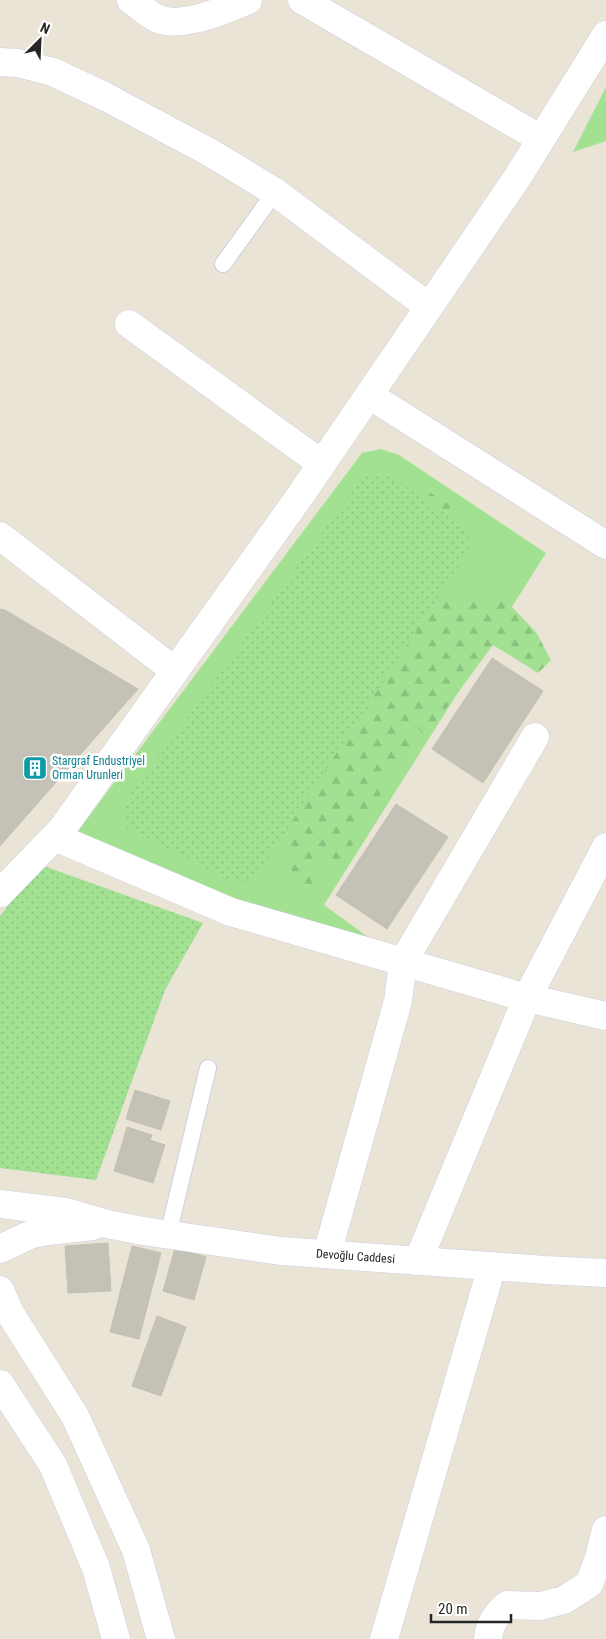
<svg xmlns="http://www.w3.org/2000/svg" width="606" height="1639" font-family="'Roboto Condensed',sans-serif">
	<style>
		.grass { fill: #a2e192 }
		.forest { fill: url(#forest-firs) }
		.park { fill: url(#park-dots) }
		.building { fill: #c4c1b7; stroke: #c4c0b1 }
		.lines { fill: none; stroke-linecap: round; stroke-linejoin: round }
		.lane-casing { stroke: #cdcee0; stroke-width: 18 }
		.street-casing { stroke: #cdcee0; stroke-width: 29 }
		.secondary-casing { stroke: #cdcee0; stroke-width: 29 }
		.lane { stroke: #fff; stroke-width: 16 }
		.street { stroke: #fff; stroke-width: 28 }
		.secondary { stroke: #fff; stroke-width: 28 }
		.labels { text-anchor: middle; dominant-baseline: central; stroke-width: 5; stroke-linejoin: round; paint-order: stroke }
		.culture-label { font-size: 12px; fill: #0d838f; stroke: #fff; text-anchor: start }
		.street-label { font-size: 12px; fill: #262626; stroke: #fff }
	</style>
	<defs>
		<pattern id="forest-firs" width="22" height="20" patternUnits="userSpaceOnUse" patternTransform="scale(1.25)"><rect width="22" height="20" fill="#a2e192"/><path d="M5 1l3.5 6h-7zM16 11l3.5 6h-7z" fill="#8bc17e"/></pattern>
		<pattern id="park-dots" width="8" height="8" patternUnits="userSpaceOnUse" patternTransform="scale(1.25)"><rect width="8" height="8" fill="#a2e192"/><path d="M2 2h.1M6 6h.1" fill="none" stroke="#8bc17e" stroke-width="1.8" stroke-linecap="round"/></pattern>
	</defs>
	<rect width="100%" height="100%" fill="#eae4d7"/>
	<path class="grass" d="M606,87V141L573,152Z
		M381,449L399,455L546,553L324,905L372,940L354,943L87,847L78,831L362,453Z"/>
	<path class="forest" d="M420,487L453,506L441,547L433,587L452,607L481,595L508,603L536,632L551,660L538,673L493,645L425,737L416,725L411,737L416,753L405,765L398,764L340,867L326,861L313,847L317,871L312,902L297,886L285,850L280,809L401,498Z"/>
	<path class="park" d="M378,473L391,476L462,525L470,537L469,550L261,869L244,883L224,878L127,828L124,810L131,794L364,476Z
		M41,865L203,923L165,990L96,1180L0,1168V916Z"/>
	<path class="building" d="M0,609L5,610L138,689L0,846Z
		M492,658L543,691L483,783L432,749Z
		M396,804L448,837L387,929L336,895Z
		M135,1090L170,1101L161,1130L126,1119Z
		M127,1127L152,1135L150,1140L165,1145L153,1183L114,1171Z
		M108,1243L111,1291L68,1293L65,1246Z
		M132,1246L161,1253L139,1339L110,1332Z
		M175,1248L206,1257L194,1300L163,1291Z
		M157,1316L186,1327L161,1396L132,1386Z"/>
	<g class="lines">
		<defs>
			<path id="lane" d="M223,264L275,192
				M168,1235L208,1068"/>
			<path id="street" d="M131,0C140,6 151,17 161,20C186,27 225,10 248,0
				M302,0L541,139
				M0,62L18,63L53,72L106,97L209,152L275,192L429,307
				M129,324L322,464
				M369,395L606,545
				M0,536L175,671
				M55,837L231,912L527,998L606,1016
				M0,893L62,829L300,496L517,178L606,35
				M327,1254L398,1001L403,962L535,737
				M418,1261L527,998L606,847
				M384,1639L492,1266
				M488,1639C489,1624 496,1614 507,1605L540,1606L564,1600L589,1584L599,1558L606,1530"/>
			<g id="secondary">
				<path id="s1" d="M0,1204L66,1212L107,1224L143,1231L281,1251L545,1270L606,1273"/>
				<path d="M0,1249L32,1234L48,1231L93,1226"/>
				<path d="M0,1290L10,1313L75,1416L136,1550L161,1639"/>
				<path d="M0,1384L53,1465L96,1568L116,1639"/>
			</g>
		</defs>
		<use href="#lane" class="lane-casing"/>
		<use href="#street" class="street-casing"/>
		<use href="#secondary" class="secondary-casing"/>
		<use href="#lane" class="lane"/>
		<use href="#street" class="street"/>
		<use href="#secondary" class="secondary"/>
	</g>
	<defs>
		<symbol id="building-square" viewBox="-11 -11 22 22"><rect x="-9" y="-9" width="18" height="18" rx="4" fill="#0f9aa8" stroke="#fff"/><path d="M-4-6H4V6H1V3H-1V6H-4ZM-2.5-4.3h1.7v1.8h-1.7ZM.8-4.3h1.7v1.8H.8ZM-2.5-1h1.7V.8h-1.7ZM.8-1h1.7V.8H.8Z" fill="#fff"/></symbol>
	</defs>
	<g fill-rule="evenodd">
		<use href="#building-square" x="21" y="754" width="28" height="28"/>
	</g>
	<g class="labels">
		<g class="culture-label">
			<text x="52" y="761">Stargraf Endustriyel<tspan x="52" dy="14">Orman Urunleri</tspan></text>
		</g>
		<g class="street-label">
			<text stroke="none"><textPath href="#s1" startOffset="360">Devoğlu Caddesi</textPath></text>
		</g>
	</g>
	<g transform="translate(40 40) rotate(24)" stroke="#ffffff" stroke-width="4" paint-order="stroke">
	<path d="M0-4L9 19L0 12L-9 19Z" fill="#262626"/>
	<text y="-8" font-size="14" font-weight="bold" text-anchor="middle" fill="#262626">N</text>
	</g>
	<path d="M431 1614v8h80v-8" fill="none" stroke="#262626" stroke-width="2.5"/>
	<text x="438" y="1614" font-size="15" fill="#262626" stroke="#ffffff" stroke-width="4" paint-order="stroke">20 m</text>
</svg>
